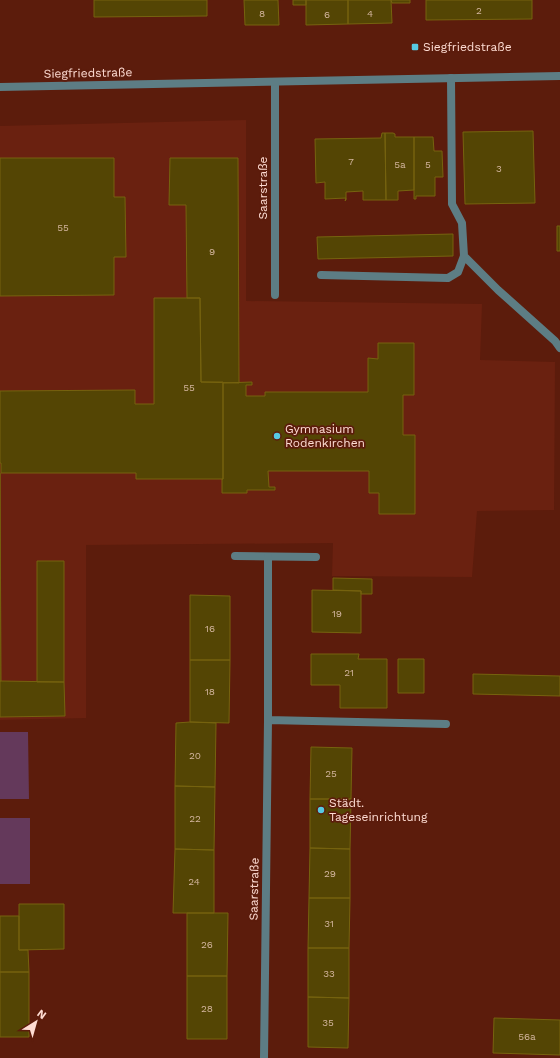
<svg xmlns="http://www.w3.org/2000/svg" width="560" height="1058" font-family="'Work Sans',sans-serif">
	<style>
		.built { fill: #6a2110 }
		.green { fill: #64395b }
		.building { fill: #544504; stroke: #76630f }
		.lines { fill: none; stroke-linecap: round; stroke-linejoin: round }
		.lane { stroke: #5d7d84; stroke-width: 8 }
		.street { stroke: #5d7d84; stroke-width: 8 }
		.poi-dot { fill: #57c9e2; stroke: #5c1c0c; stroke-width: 1.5 }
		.labels { text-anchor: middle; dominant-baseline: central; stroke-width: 3.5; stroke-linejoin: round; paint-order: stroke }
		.number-label { font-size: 10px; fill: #d4b69f }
		.poi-label { font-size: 12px; fill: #fedcd3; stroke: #5c1c0c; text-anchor: start }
		.street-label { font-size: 12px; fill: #fedcd3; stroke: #5c1c0c }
	</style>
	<rect width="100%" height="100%" fill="#5c1c0c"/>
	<path class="built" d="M246,120V301L482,304L480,360L555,362L554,510L477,511L472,577L332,576L333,543L86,545V718L0,720V126Z"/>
	<path class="green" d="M0,732H28L29,799H0Z
		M0,818H30V884H0Z"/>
	<path class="building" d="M94,0H207V16L94,17Z
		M244,0H278L279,25H245Z
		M293,0H306V5H293Z
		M306,0H348V24L306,25Z
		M348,0H391L392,23L348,24Z
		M391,0H410V3H392Z
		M426,0H532V19L426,20Z
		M533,131L535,203L465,204L463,132Z
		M382,133H385L386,200H363V191L346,192V200L345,201L346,198L325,199V182L316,183L315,139L381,138Z
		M385,133H393L395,134V137H414V190L398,191V200H386Z
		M414,137H433L434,151H442L443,177H435V196H416V199H414Z
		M0,158H114V197H125L126,257H114V295L0,296Z
		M170,158H238L239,383L201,382L200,298H187L186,205H169Z
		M557,226H560V251H557Z
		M453,234V256L318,259L317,237Z
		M154,298H200L201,382H223V479H136V473H1V463H0V391L135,390V404H154Z
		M378,343H414V395H403V435H415V514H379V493H369V471H268L269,487H275V490H247V493H222V479H223V383L252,382V385H246V396H265V392H368V358L378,359Z
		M0,473L1,681H0Z
		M37,561H64V682H37Z
		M333,578L372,579V594H361V591L333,590Z
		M312,590L361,591V633L312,632Z
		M190,595L230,596V660H190Z
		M311,654H359L358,659H387V708H340V685H311Z
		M398,659H424V693H398Z
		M190,660H230L229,723L190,722Z
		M473,674L560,676V696L473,694Z
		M0,681L64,682L65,716L0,717Z
		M190,722L216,723L215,787L175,786L176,723Z
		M311,747L352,748L351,799H310Z
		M175,786L215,787L214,850L175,849Z
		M310,799H351L350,849L310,848Z
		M310,848L350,849V898H309Z
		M175,849L214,850V913H173Z
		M309,898H350L349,948H308Z
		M19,904H64V949L19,950Z
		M187,913H228L227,976H187Z
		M0,916H19V950H28L29,972H0Z
		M308,948H349V998L308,997Z
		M0,972H29V1037H0Z
		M187,976H227V1039H187Z
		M308,997L349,998L348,1048L308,1047Z
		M494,1018L560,1020V1055L493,1053Z"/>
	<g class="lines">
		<path class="lane" d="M464,256L498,290L555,341L560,348
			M321,275L448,278L458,272L464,256L462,223L452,204L451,78
			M275,295V82
			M235,556L316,557"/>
		<path class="street" d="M0,87L560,76
			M268,720L446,724
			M264,1058L268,720V557"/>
	</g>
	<g class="poi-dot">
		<rect x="411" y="43" width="8" height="8" rx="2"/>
		<circle cx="277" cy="436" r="4"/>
		<circle cx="321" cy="810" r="4"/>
	</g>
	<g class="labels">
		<g class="number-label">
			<text x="479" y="10">2</text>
			<text x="262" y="13">8</text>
			<text x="370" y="13">4</text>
			<text x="327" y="14">6</text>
			<text x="351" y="161">7</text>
			<text x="400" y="164">5a</text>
			<text x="428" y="164">5</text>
			<text x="499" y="168">3</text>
			<text x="63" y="227">55</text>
			<text x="212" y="251">9</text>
			<text x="189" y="387">55</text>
			<text x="337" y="613">19</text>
			<text x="210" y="628">16</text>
			<text x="349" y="672">21</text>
			<text x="210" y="691">18</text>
			<text x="195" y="755">20</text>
			<text x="331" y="773">25</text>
			<text x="195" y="818">22</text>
			<text x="330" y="873">29</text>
			<text x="194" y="881">24</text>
			<text x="329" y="923">31</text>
			<text x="207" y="944">26</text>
			<text x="329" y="973">33</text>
			<text x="207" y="1008">28</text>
			<text x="328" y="1022">35</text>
			<text x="527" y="1036">56a</text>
		</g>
		<g class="poi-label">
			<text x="423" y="47">Siegfriedstraße</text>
			<text x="285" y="429">Gymnasium<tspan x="285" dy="14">Rodenkirchen</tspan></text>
			<text x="329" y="803">Städt.<tspan x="329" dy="14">Tageseinrichtung</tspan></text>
		</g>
		<g class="street-label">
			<text transform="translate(88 73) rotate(-1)">Siegfriedstraße</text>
			<text transform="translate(263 188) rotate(-90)">Saarstraße</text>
			<text transform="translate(254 889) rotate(-89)">Saarstraße</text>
		</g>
	</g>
	<g transform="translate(36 1022) rotate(37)" stroke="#5c1c0c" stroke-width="3" paint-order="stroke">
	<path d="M0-3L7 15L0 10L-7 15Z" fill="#fedcd3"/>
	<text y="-6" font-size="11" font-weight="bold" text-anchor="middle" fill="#fedcd3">N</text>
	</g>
</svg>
